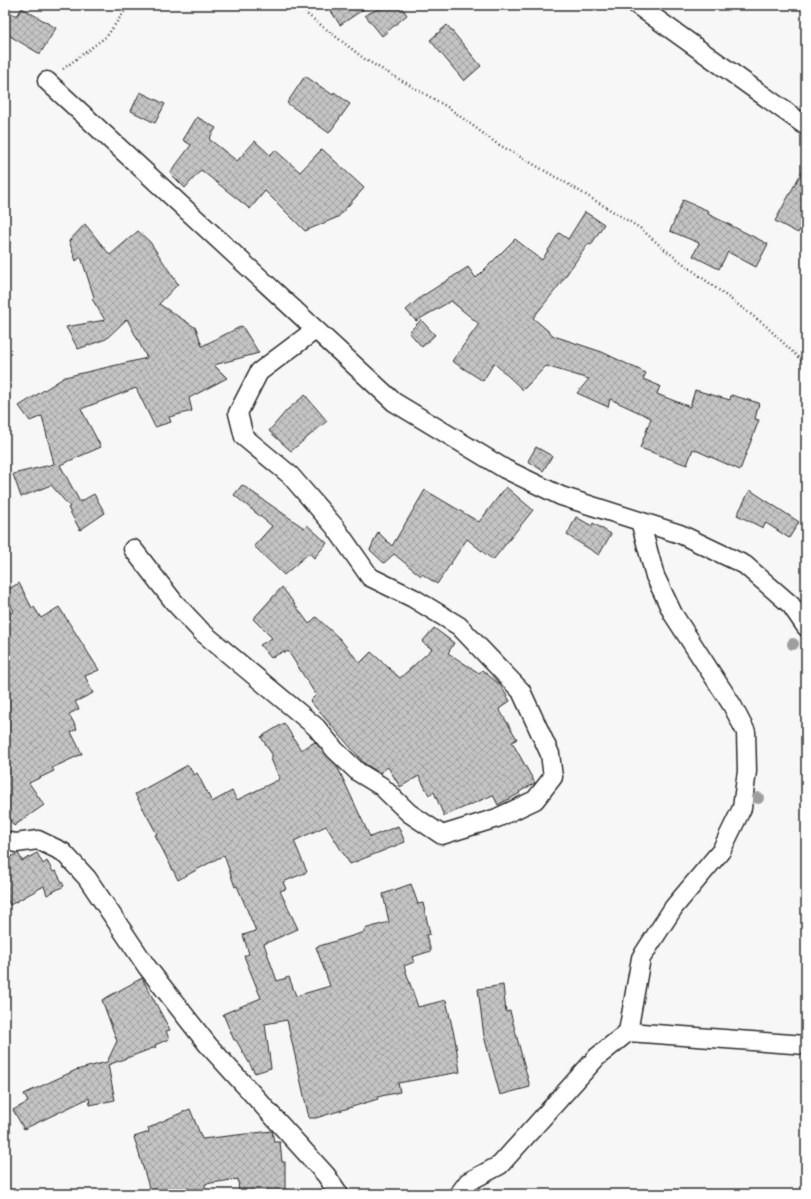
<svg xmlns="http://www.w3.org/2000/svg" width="811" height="1199" font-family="'Playpen Sans',sans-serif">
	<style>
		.building { fill: url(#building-cross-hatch); stroke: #2b2b2b }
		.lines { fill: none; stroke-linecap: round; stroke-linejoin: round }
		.minor-casing { stroke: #2b2b2b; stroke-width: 21 }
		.path { stroke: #2b2b2b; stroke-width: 2.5; stroke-dasharray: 1 3; stroke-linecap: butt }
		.minor { stroke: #fff; stroke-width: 18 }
		.tree { fill: #9e9e9e }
	</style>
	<defs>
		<pattern id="building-cross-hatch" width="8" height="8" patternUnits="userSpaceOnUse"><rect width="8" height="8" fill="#c4c4c4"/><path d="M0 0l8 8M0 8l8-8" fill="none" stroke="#9f9f9f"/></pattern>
	</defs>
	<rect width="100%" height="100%" fill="#f7f7f7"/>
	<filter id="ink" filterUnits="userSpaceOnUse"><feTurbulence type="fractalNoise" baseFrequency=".025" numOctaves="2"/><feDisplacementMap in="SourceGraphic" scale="8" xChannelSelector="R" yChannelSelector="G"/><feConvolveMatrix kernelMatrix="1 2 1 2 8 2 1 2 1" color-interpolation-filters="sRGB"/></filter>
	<g filter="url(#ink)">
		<path class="building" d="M327,5H370L340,25Z
			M388,5H400L407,15L382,36L365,15Z
			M22,8L56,28L40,54L5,33V10L17,16Z
			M447,25L481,66L464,81L430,40Z
			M305,76L333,95L334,92L350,104L329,133L287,103Z
			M140,92L165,104L155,123L131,111Z
			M197,117L216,128L209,139L237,161L255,141L270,155L275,150L300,172L322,149L364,188L338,217L305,231L265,191L250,209L201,170L185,188L170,173L191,145L183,140Z
			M806,164V219L798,233L775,221Z
			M683,200L709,211L708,214L768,244L756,267L728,252L719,269L693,256L699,243L670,231Z
			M585,212L604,224L591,245L588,244L557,288L533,318L554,336L602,352L646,373L643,379L660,386L657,394L690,407L695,390L730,400L731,395L759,403L755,419L759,420L740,470L693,449L687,465L640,448L651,418L610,399L608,407L577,393L589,379L546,366L523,390L494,363L483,381L452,361L479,324L451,301L416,321L406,310L421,297L468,267L476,278L515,239L542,260L559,233L568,239Z
			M85,224L110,255L138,231L150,242L178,284L159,304L196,328L202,346L242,326L259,353L214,365L227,378L189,398L192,411L169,417L171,422L155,427L136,388L81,409L101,447L60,465L80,502L94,494L105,513L80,530L68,508L70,507L51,485L21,497L13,474L54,464L42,416L30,421L19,406L65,377L147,358L127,319L106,339L78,349L66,327L105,320L92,299L94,297L81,257L76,261L69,241Z
			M421,320L435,335L422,347L409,332Z
			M305,395L327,421L291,451L269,431L287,410Z
			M536,447L552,456L543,471L528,461Z
			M242,485L304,528L307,525L327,543L314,558L309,553L284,575L254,546L272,526L234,495Z
			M506,487L533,510L493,560L467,539L437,584L422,574L421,576L394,554L384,563L370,550L378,532L392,546L425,490L479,522Z
			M750,490L799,522L789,538L766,523L763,528L737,515Z
			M576,517L592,526L593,523L611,534L599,555L567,535Z
			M19,583L32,608L34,607L41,618L59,607L99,670L85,676L93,693L75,702L79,709L69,714L77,729L71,732L82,754L52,768L54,771L29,783L44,805L14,826L5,812V616L14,611L5,595V591Z
			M282,587L309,624L316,617L339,638L360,663L371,652L400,678L432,649L422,642L434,628L454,643L448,653L479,673L482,670L500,685L510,701L499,709L517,739L512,742L535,783L519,792L520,793L498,805L493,795L444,816L434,792L429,795L419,776L400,787L388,767L380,773L365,764L310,701L316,695L288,651L285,653L284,651L271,658L260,645L272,638L253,619Z
			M284,723L301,750L315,742L337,766L370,837L398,826L405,842L350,864L326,826L294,841L307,872L283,882L286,889L280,891L298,929L264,944L277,981L289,977L296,996L330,986L316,947L365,932L364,929L389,922L383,894L411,884L418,904L423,903L430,934L426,935L431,951L412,957L414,962L404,966L418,1007L446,1000L455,1039L460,1072L398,1083L400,1092L377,1097L378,1099L316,1118H309L287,1020L265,1024L271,1068L255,1073L236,1040H234L223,1014L261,998L244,956L249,954L243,935L256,931L237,886L235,887L224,855L178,880L155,835L157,834L135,794L188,765L194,775L197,773L212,802L232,791L237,800L280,779L270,757L273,756L261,737Z
			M18,853L22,861L37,853L43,864L47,861L53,872L56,871L64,886L47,895L44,886L10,905L5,895V860Z
			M142,978L170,1030L166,1031L169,1039L155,1045L156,1047L108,1065L115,1100L90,1105L89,1098L24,1129L13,1110L28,1102L24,1094L76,1070L107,1062L117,1041L102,1000Z
			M503,985L506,1012L510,1011L530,1087L500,1095L484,1036L478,989Z
			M190,1109L202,1139L272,1131L274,1142H280L282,1162H285V1194H239L238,1179L205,1184L206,1194H151L134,1137L149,1132L148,1128L156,1125V1124Z"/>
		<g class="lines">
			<defs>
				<path id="minor" d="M637,5L806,126
					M47,81L394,402L505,469L561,496L680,534L745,565L791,605L806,627
					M133,549L174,602L202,632L316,727L335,750L358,772L381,786L409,813L442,835L497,818L535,800L553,777L550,754L521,691L459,626L413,598L370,577L335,527L290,475L244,437L238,413L259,372L315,330
					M5,841L16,843L38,840L63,852L87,878L147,967L208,1045L326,1175L339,1194
					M628,1032L641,958L674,907L721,851L742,808L747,771L746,732L732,705L673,614L655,576L640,521
					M459,1194L468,1182L500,1165L597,1057L628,1032L806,1045"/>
			</defs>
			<use href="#minor" class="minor-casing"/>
			<path class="path" d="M300,5L308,15L366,60L449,108L496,143L568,184L640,228L664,249L765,325L806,365
				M63,69L107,36L129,5"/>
			<use href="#minor" class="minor"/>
		</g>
		<g class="tree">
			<circle cx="793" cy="644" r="6"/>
			<circle cx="758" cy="798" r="6"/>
		</g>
	</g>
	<rect width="811" height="1199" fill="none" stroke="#fff" stroke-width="20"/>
	<rect x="10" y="10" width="791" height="1179" fill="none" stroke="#2b2b2b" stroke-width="1.5" filter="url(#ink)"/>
</svg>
